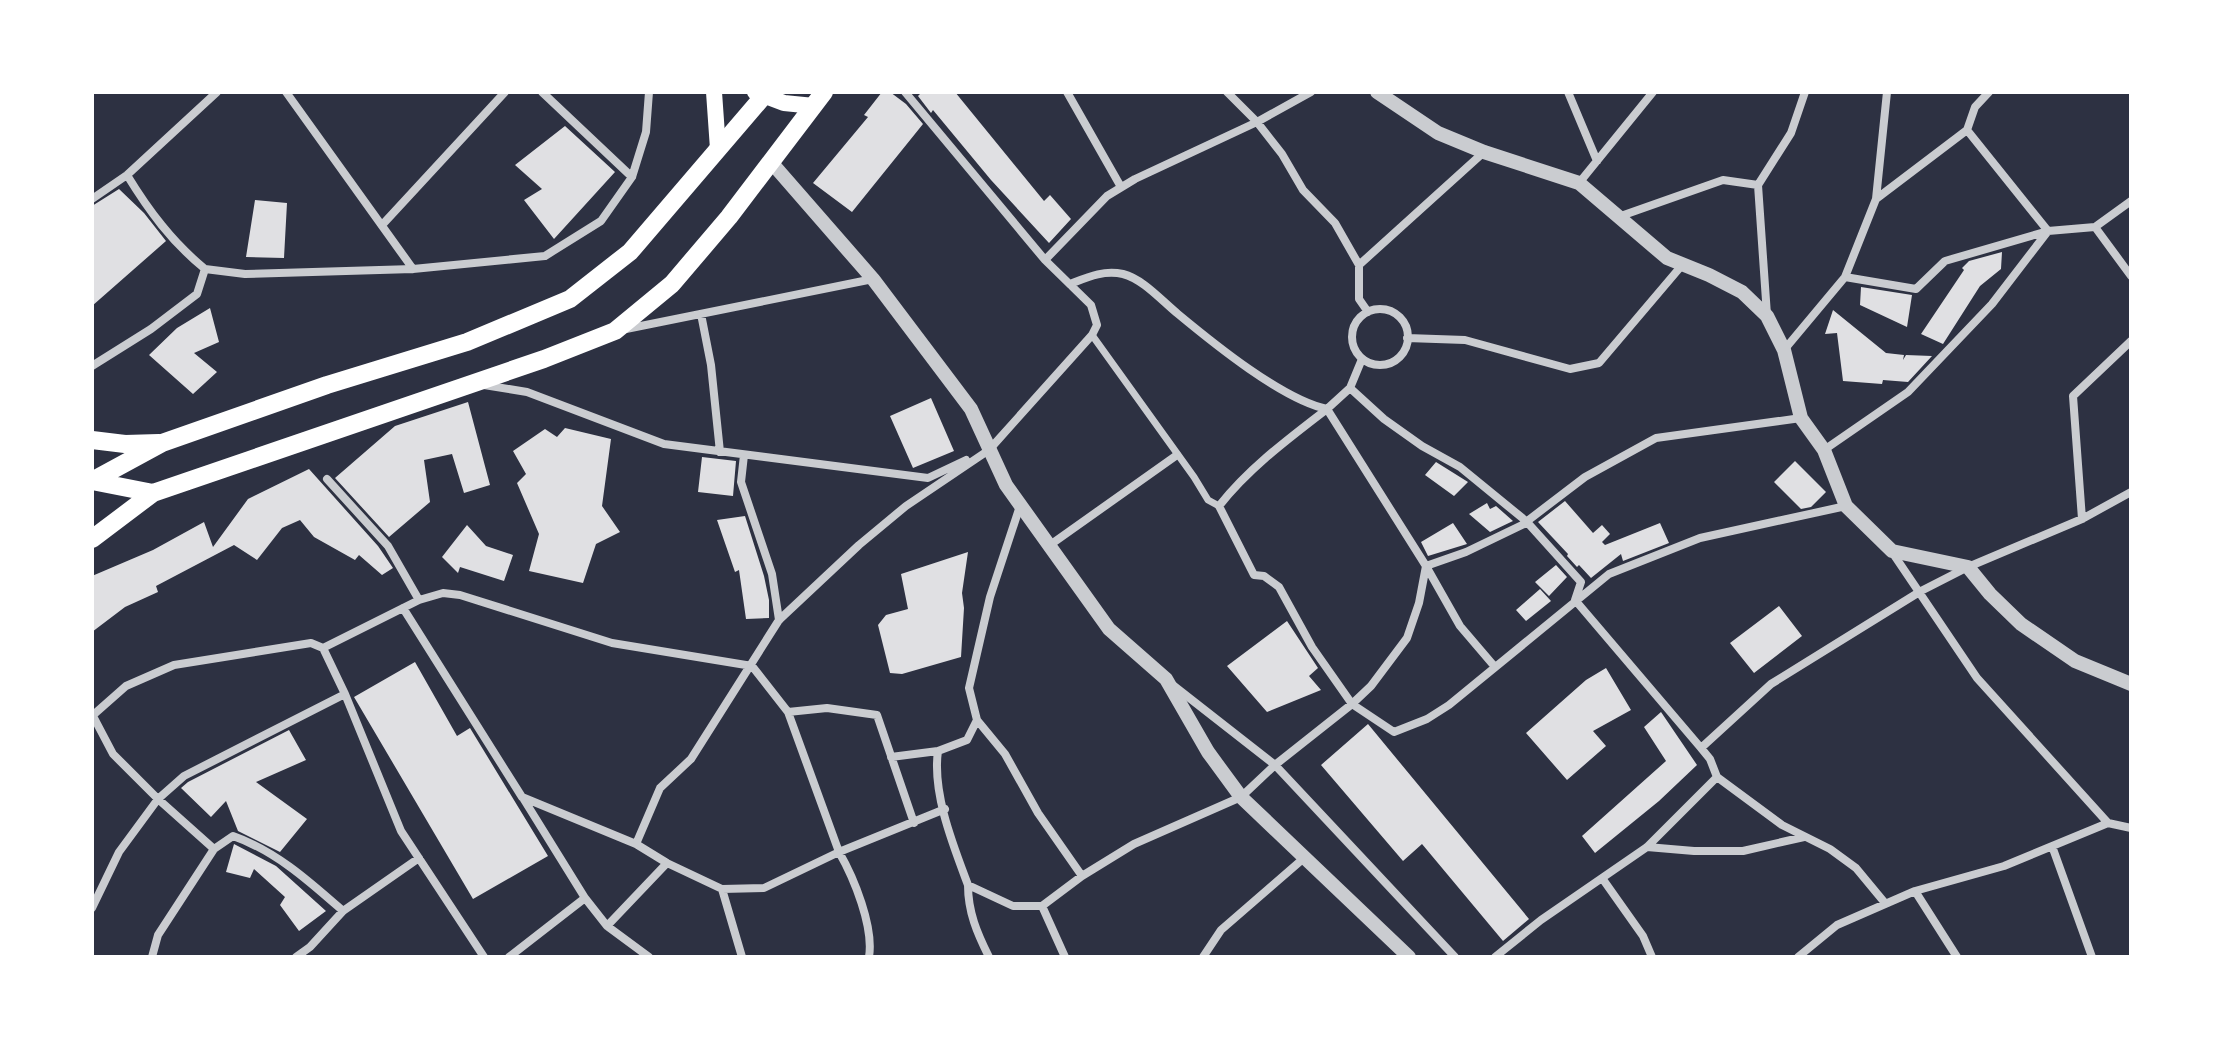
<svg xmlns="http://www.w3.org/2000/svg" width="2223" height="1049" font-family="Roboto,sans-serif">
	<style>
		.building { fill: #e0e0e3 }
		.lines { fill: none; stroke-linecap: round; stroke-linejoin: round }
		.pedestrian { stroke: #caccd0; stroke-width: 7 }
		.minor { stroke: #caccd0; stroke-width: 8 }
		.tertiary { stroke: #caccd0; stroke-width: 14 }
		.secondary { stroke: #fff; stroke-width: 16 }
		.primary { stroke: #fff; stroke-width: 18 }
	</style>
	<rect width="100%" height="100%" fill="#2d3142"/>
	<path class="building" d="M882,92H890L906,104L923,124L852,212L813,183L868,117L864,115Z
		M918,92H955L1044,201L1050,195L1071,219L1049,243L991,180L933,110L931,113L918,96L920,94Z
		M565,126L615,172L554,239L524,200L542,189L515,165Z
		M119,189L144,213L166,241L92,306V206Z
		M255,200L287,203L284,258L246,257Z
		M2002,252L2001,269L1980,286L1943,344L1921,334L1964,270L1962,268L1969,261Z
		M1861,287L1912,295L1907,327L1860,305Z
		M210,308L219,342L194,353L217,372L193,394L149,355L177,328Z
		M1833,310L1886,353L1904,355L1903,360L1906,355L1932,356L1908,382L1883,380L1882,384L1843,381L1837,333L1825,334Z
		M931,398L954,451L913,468L890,416Z
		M468,402L490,485L464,493L452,454L424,460L430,502L389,537L335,478L395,426Z
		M565,428L611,439L602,506L620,532L596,544L583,583L529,571L539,534L517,483L526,474L513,451L545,429L557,437Z
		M702,457L736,461L733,496L698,492Z
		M1795,461L1826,492L1811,507L1801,509L1774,482Z
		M1436,462L1468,482L1454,496L1425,475Z
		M309,469L378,546L393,568L382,575L359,555L355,560L314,537L300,520L282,528L257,560L234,545L156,586L158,592L125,607L92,632V576L153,550L204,522L213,547L248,499Z
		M1565,501L1593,533L1602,525L1610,534L1602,542L1605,545L1660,523L1669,543L1623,561L1621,554L1591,578L1579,565L1577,567L1567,556L1568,554L1538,522Z
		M1487,503L1490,509L1496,506L1513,521L1490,532L1469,514Z
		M745,516L764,576L769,600V618L746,619L739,570L735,572L717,520Z
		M1453,523L1467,544L1428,556L1421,542Z
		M467,525L486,546L513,555L504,581L460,567L458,573L442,557Z
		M968,552L962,593L964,608L961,657L902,674L890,673L878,625L886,615L908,609L901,574Z
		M1556,565L1567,577L1549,596L1535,582Z
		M1540,589L1551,601L1526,621L1516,610Z
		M1779,606L1802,636L1754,673L1730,643Z
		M1287,621L1318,668L1309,676L1321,690L1267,712L1227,666Z
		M415,662L457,736L470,728L548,856L473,899L354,697Z
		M1606,668L1631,710L1593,731L1606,746L1567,780L1526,733L1586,680Z
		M1661,712L1697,765L1659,801L1595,853L1582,836L1666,761L1644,727Z
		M1368,724L1529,919L1503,941L1422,844L1403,861L1321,765Z
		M289,730L306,760L256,782L307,819L280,852L238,831L226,801L211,817L181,788L188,782Z
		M234,844L276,866L326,911L299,931L280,905L285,897L254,869L250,878L226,872Z"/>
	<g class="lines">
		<path class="pedestrian" d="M1092,335L1194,477L1208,500L1219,506"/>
		<path class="minor" d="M286,92L413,269
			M542,92L632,177
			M1067,92L1121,187
			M1227,92L1257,122L1282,154L1303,190L1335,223L1359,265
			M1568,92L1597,161
			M1887,92L1876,199L1967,130
			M1989,92L1975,107L1967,130L2048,231L2095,227L2131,201
			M127,175C149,211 172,242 205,269
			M1579,183L1653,92
			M92,199L127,175L217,92
			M1618,217L1723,180L1758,185
			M383,224L505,92
			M2095,227L2131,276
			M1045,260L1107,196L1135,179L1257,122L1311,92
			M1845,277L1916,289L1945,261L2048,231
			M1070,284C1088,277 1103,270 1123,274C1143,279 1162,301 1178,314C1213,343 1283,400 1327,409L1350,388L1362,359
			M1352 337a28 28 0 1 1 56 0a28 28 0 1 1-56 0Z
			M1368,312L1359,299V265L1484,152
			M701,314L711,365L720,452
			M1767,315L1758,185L1791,133L1805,92
			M626,329L873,279
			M1407,338L1465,340L1570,369L1599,363L1683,264
			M1784,350L1845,277L1876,199
			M92,366L151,329L197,294L205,269L245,274L413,269L545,256L601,221L632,177L646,132L649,92
			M484,385L527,392L664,444L928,478L966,460
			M1350,388L1384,419L1422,446L1460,467L1526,521L1581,582L1575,600L1701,748L1771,684L1921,591L1968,567L2082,519L2131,492
			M1824,450L1908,392L1992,304L2048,231
			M744,455L741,482L772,574L779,620
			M327,479L388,546L419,600
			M2082,519L2073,396L2131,341
			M1050,545L1177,455
			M1892,552L1977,678L2108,823L2131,828
			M403,608L522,797L636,844L667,863L722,889L764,888L839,852C854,878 874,927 869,957
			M323,648L345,694L401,831L484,957
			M1495,667L1460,626L1426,566L1466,552L1522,525L1585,477L1656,438L1801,418
			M1174,686L1275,765L1455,957
			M788,712L839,852L945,809
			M92,716L126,686L174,665L311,643L323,648L419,600L443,593L460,595L612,643L752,666L788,712L827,708L877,715L914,823
			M93,716L113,754L158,799L214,849L158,935L152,957
			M977,720L1005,754L1038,813L1082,876
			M891,757L938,751
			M1717,777L1782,825L1830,849L1856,868L1885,903
			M523,798L585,898L607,926L667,863
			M636,844L660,788L691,759L779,620L859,545L906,506L989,450L1092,335L1097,325L1091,305L1045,260L905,92
			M2052,846L2092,957
			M1647,847L1694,851H1743L1804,837
			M214,849L233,836C276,851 310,882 343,911
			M1602,878L1643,936L1652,957
			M968,885C953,845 932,793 938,751L967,740L977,720L969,688L990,597L1020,506
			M722,889L742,957
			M1915,891L2004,866L2108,823
			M1042,906L1065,957
			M92,908L119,852L158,799L184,776L345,694
			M607,926L649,957
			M296,957L310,947L343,911L419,858
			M509,957L585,898
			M989,957C977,933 968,912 968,885L1013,906H1042L1082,876L1134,844L1241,797L1275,765L1352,704L1371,686L1407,638L1419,603L1426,566L1327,409C1288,439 1249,468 1219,506L1254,575L1264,576L1279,587L1312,647L1352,704L1394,732L1427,719L1449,705L1609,574L1700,538L1846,506
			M1203,957L1221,930L1304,858
			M1495,957L1541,920L1647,847L1717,777L1710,759L1701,748
			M1798,957L1837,925L1915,891L1957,957"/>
		<path class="tertiary" d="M1377,92L1438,133L1484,152L1579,183L1667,258L1709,275L1742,292L1767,316L1784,350L1801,418L1824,450L1846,506L1892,551L1968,567L1990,594L2021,624L2075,661L2131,684
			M771,162L873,279L971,409L1006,485L1109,629L1166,679L1208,752L1241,797L1409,957"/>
		<path class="secondary" d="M714,92L718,149
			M755,92L784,103L814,106"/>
		<path class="primary" d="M92,440L125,444L159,443
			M92,481L162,443L327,385L467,342L570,299L630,252L767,92
			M92,481L153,493
			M92,539L153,493L544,359L615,331L672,284L729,217L824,92"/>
	</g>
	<rect width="2223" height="1049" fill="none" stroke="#ffffff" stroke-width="188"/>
</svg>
